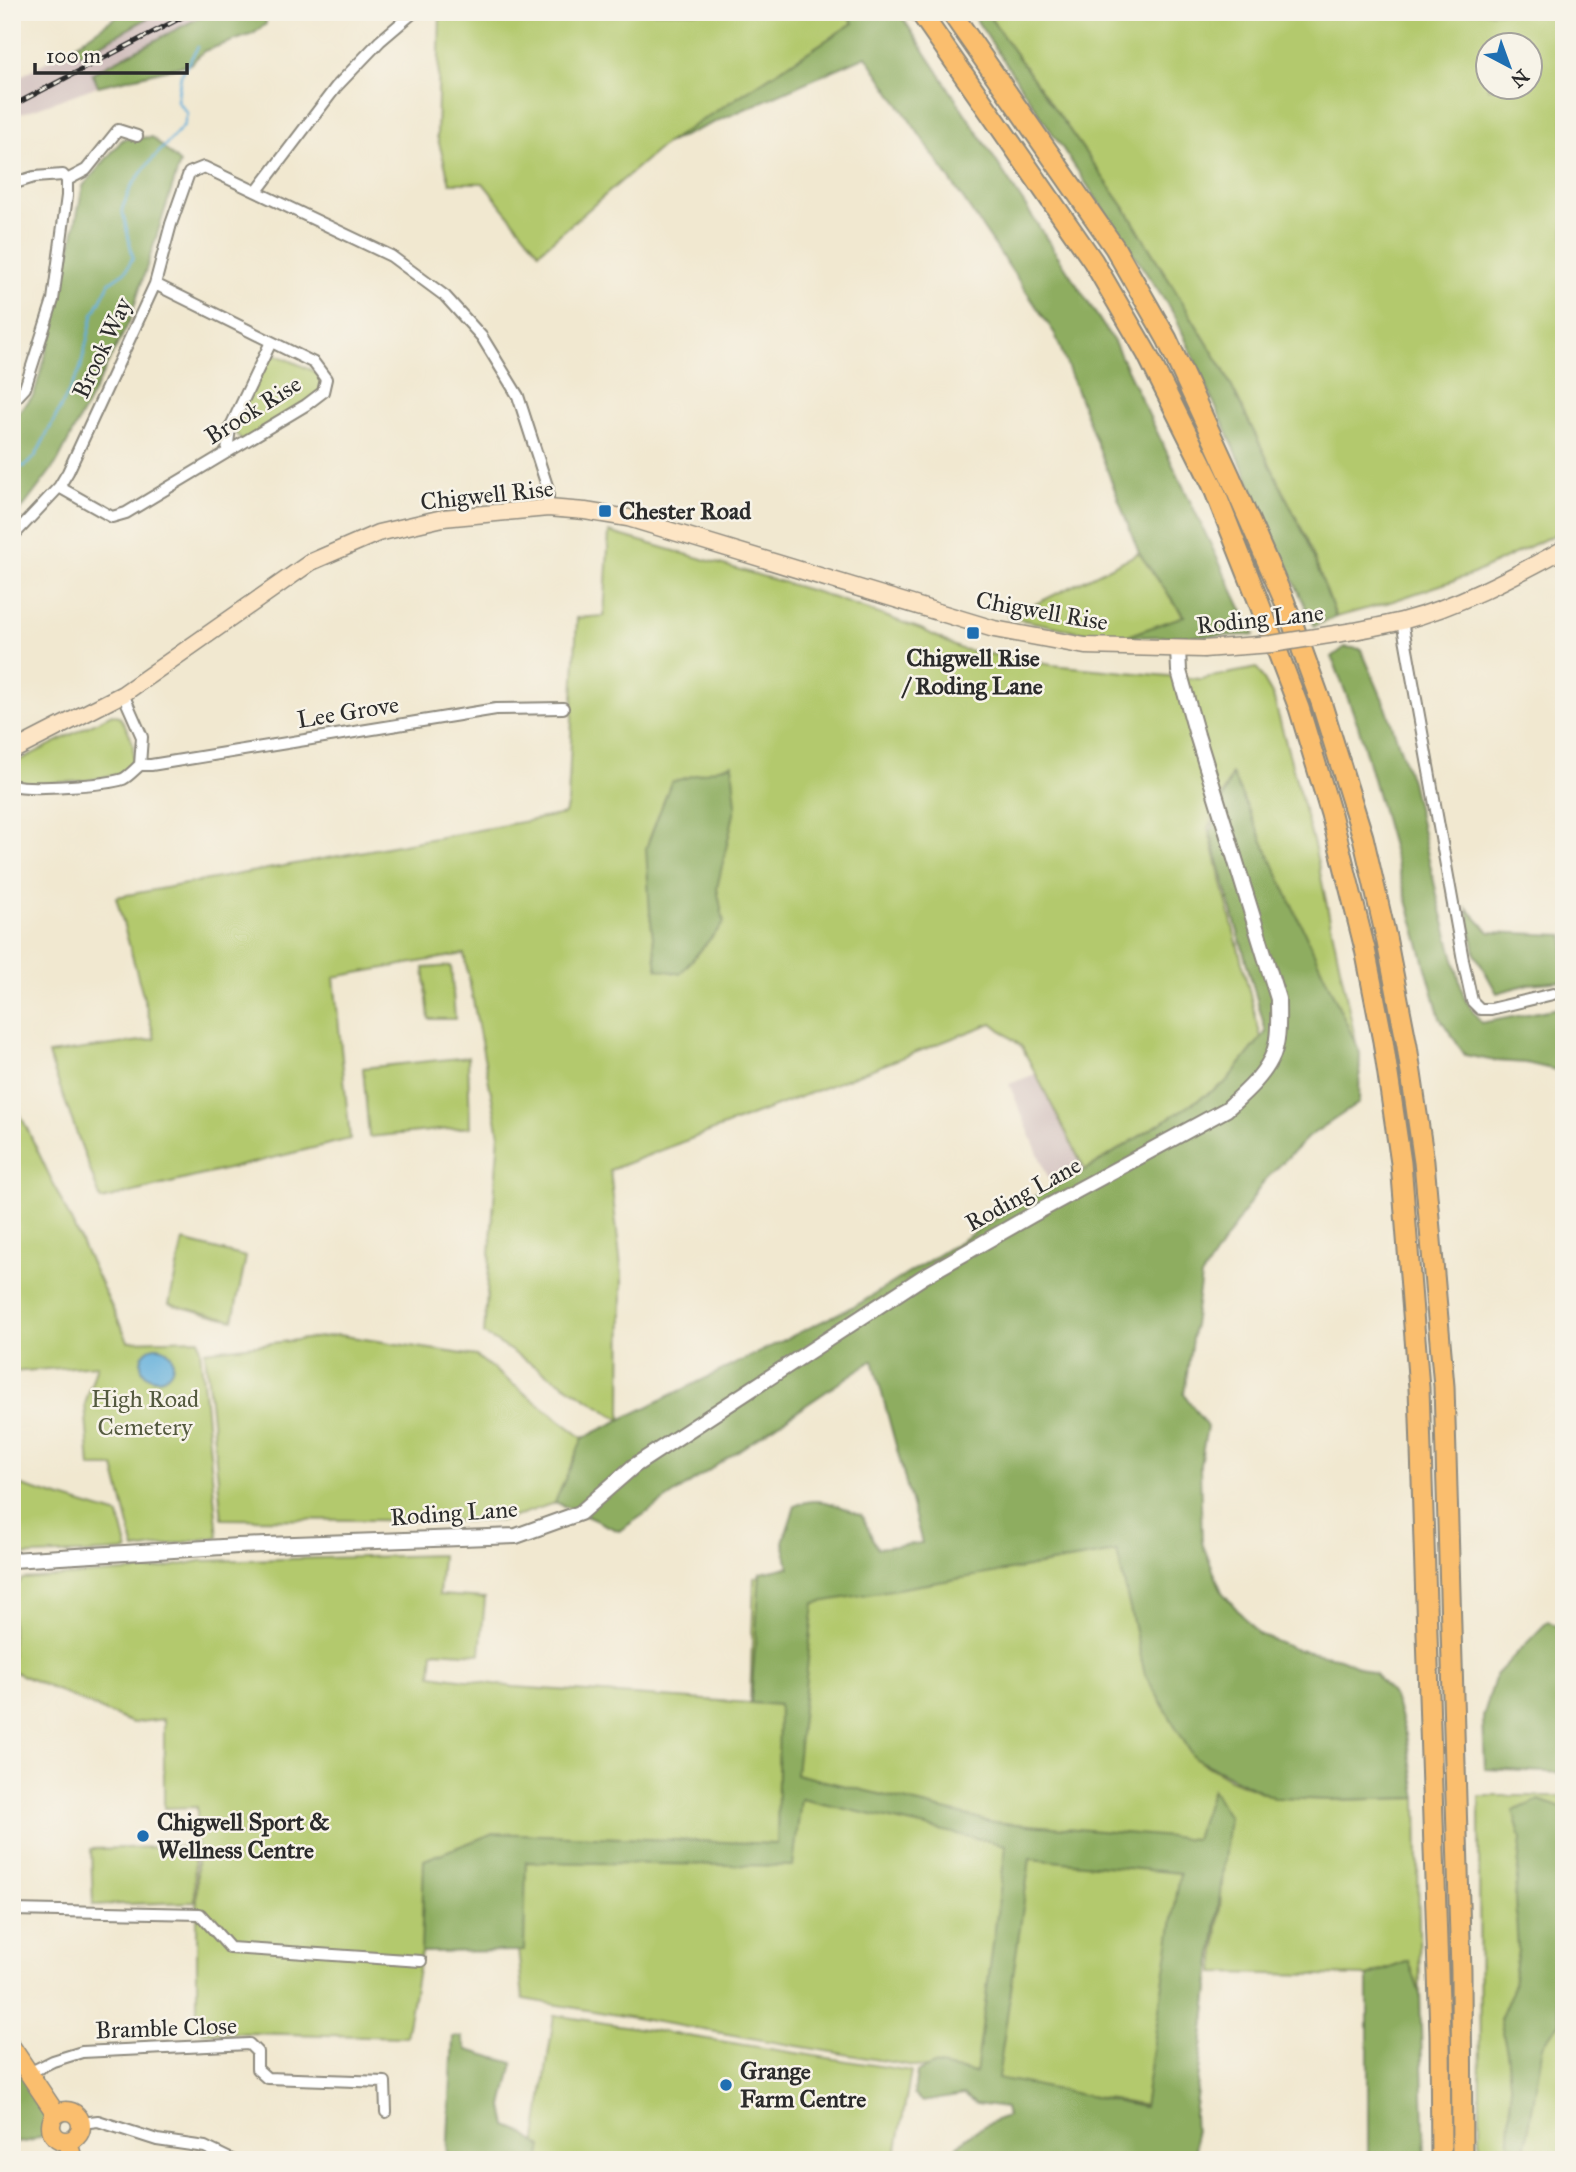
<svg xmlns="http://www.w3.org/2000/svg" width="1576" height="2172" font-family="'IM FELL Great Primer',serif">
	<style>
		.industrial { fill: #d1bfbe }
		.green { fill: #b3c96d; stroke: #6f7a4c; stroke-width: 2; fill-rule: evenodd }
		.forest { fill: #8ead60; stroke: #5c6c46; stroke-width: 2; fill-rule: evenodd }
		.water { fill: #62afdb; stroke: #466d83; stroke-width: 2 }
		.lines { fill: none; stroke-linecap: round; stroke-linejoin: round }
		.stream { stroke: #62afdb; stroke-width: 2.5 }
		.minor-casing { stroke: #8e8a7e; stroke-width: 14 }
		.tertiary-casing { stroke: #8e8a7e; stroke-width: 18 }
		.secondary-casing { stroke: #8e8a7e; stroke-width: 19 }
		.primary-casing { stroke: #8e8a7e; stroke-width: 21 }
		.motorway-casing { stroke: #8e8a7e; stroke-width: 23 }
		.minor { stroke: #fff; stroke-width: 10 }
		.tertiary { stroke: #fff; stroke-width: 14 }
		.secondary { stroke: #fde5c5; stroke-width: 16 }
		.primary { stroke: #fabe6e; stroke-width: 18 }
		.motorway { stroke: #fabe6e; stroke-width: 19 }
		.rail-casing { stroke: #2b2b2b; stroke-width: 5 }
		.rail { stroke: #f7f3e8; stroke-width: 2.5; stroke-dasharray: 8; stroke-linecap: butt }
		.secondary-bridge-casing { stroke: #8e8a7e; stroke-width: 19; stroke-linecap: butt }
		.secondary-bridge { stroke: #fde5c5; stroke-width: 16 }
		.poi-dot { fill: #1f6fb2; stroke: #f7f3e8; stroke-width: 2.5 }
		.labels { text-anchor: middle; dominant-baseline: central; stroke-width: 5; stroke-linejoin: round; paint-order: stroke }
		.street-label { font-size: 24px; fill: #2b2b2b; stroke: #f7f3e8 }
		.poi-label { font-size: 24px; font-weight: bold; fill: #2b2b2b; stroke: #f7f3e8; text-anchor: start }
		.park-label { font-size: 24px; fill: #545a3f; stroke: #f7f3e8 }
	</style>
	<rect width="100%" height="100%" fill="#f7f3e8"/>
	<filter id="ink" filterUnits="userSpaceOnUse"><feTurbulence type="fractalNoise" baseFrequency=".0143" numOctaves="2"/><feDisplacementMap in="SourceGraphic" scale="14" xChannelSelector="R" yChannelSelector="G"/><feConvolveMatrix kernelMatrix="1 2 1 2 8 2 1 2 1" color-interpolation-filters="sRGB"/></filter>
	<filter id="wash" filterUnits="userSpaceOnUse"><feTurbulence type="fractalNoise" baseFrequency=".00686" numOctaves="4" result="noise"/><feDisplacementMap in="SourceGraphic" scale="28" xChannelSelector="R" yChannelSelector="G"/><feGaussianBlur stdDeviation="1.57" result="paint"/><feColorMatrix in="noise" values="0 0 0 0 0 0 0 0 0 0 0 0 0 0 0 0 0 1.4 0 .05"/><feComposite in="paint" operator="in"/></filter>
	<g filter="url(#wash)">
		<rect width="100%" height="100%" fill="#f1e8d0"/>
		<path class="industrial" d="M123,12H266V24L253,34L204,51L190,64L98,86L12,117V81L74,46Z
			M1046,1070L1085,1170L1052,1187L1009,1084Z"/>
		<path class="green" d="M440,12H845L853,23L660,148L539,252L483,183H450L437,136Z
			M986,12H1564V530L1473,574L1384,604L1336,617L1307,540L1223,369L1126,210ZM1488,46H1530V88H1488Z
			M273,353L318,373L324,381L323,392L242,442L234,430L265,359Z
			M609,532L820,593L921,629L961,649L1052,665L1200,679L1257,668L1273,696L1315,849L1357,1047L1231,775L1208,828L1261,1038L1225,1083L1085,1170L1022,1047L992,1023L610,1170L622,1276L621,1420L484,1334L499,1134L464,954L334,977L350,1139L101,1200L48,1054L155,1039L116,897L565,814L568,801L577,618L604,616Z
			M1139,553L1184,617L1124,637L1081,632L1009,617Z
			M112,714L119,716C130,730 144,761 121,773C111,778 73,782 61,782C45,783 28,786 12,781V764Z
			M451,966L455,1019H429L424,968Z
			M468,1057L470,1127L369,1137L363,1068Z
			M12,1097L128,1341L199,1339L218,1537L135,1550L114,1467H90L85,1404L97,1365L12,1372Z
			M183,1241L246,1257L233,1320L169,1304Z
			M338,1335L476,1356L583,1438L560,1501L502,1521L222,1519L205,1351Z
			M12,1483L119,1515L128,1551L12,1556Z
			M1122,1547L1194,1758L1230,1779L1274,1797L1330,1800L1417,1798L1420,1994L1409,1961L1368,1976L1214,1973L1224,1863L1194,2114L523,1999L518,1949L421,1952L406,2037L202,2032L197,2011V1807L164,1808V1719L132,1723L12,1671V1593L22,1579L153,1570L201,1561L442,1555L439,1595L485,1598L480,1654L433,1651L431,1675L514,1687L750,1703L754,1578L789,1567Z
			M1479,1796H1564V2160H1480Z
			M194,1846L195,1902L93,1905L91,1849Z
			M554,2015L911,2071L895,2160H533Z
			M952,2151L986,2155L988,2160H932Z"/>
		<path class="forest" d="M123,12H159L81,55L74,46Z
			M210,12H266V24L253,34L204,51L190,64L98,86L92,73Z
			M845,12H899L1114,342L1254,635L1124,637L1184,616L1139,553L1055,334L866,56L665,144L853,23Z
			M971,12H986L1126,210L1223,369L1307,540L1336,617L1314,626L1175,316Z
			M152,137L180,163L129,322L58,461L12,522V420L34,395L57,315L83,186L123,139Z
			M1345,647L1361,649L1386,707L1411,781L1438,899L1464,997L1481,1023L1564,1007V1072L1526,1063L1495,1061L1465,1055L1440,1018L1358,725L1332,657Z
			M732,764L736,805L717,888L724,923L680,974L657,969L650,914L646,848L671,782Z
			M1232,774L1360,1053L1359,1103L1308,1137L1264,1181L1201,1277L1184,1394L1207,1427L1200,1465L1202,1543L1222,1592L1258,1634L1294,1649L1340,1658L1375,1674L1394,1697L1406,1735L1417,1798L1330,1800L1274,1798L1194,1758L1145,1675L1117,1552L814,1603L796,1774L994,1822L1195,1839L1212,1789L1229,1818L1194,2114L1196,2160H988L986,2155L952,2151C968,2134 985,2123 1007,2116L1005,2108L976,2104L963,2095L922,2102L914,2094L917,2072L934,2065L976,2073L1006,1845L801,1799L793,1866L526,1862L524,1951L421,1952L424,1860L494,1833L777,1844L779,1705L751,1703L760,1573L789,1567L783,1542L795,1506C820,1494 838,1506 862,1516L877,1548L922,1543L873,1360L619,1531L555,1502L583,1438L862,1302L1017,1206L1094,1165L1225,1083L1266,1032L1210,832ZM1030,1859L1180,1873L1144,2107L998,2078Z
			M1467,908L1489,932L1564,935V981L1528,984L1497,993L1475,954Z
			M1548,1621L1562,1629L1564,1632V1773L1485,1769L1483,1717L1496,1675Z
			M1539,1800L1562,1808L1564,1810V1970L1557,1995L1561,2022L1552,2032L1543,2046L1527,2139L1521,2160H1508L1511,2093L1507,2052L1500,2019L1512,1991L1518,1950L1515,1898L1521,1838L1513,1811Z
			M1409,1961L1420,1994L1425,2160H1368V1976Z
			M453,2037H462L467,2050L513,2063L503,2107L507,2126L522,2132L542,2147L540,2158L544,2160H447Z
			M12,2048L56,2114L51,2131C38,2139 28,2143 12,2143Z"/>
		<path class="water" d="M141 1363a16 16 0 1 1 32 0a16 16 0 1 1-32 0Z"/>
		<g class="lines">
			<path class="stream" d="M12,468L25,466L35,457L80,370L93,315L110,282L126,271L133,257L122,209L131,187L148,164L184,125L187,113L177,101L181,75L198,47
				M12,1016L13,1017"/>
		</g>
	</g>
	<g filter="url(#ink)">
		<g class="lines">
			<defs>
				<path id="minor" d="M12,14L15,12
					M67,180L86,170L118,130L137,136
					M12,184L34,177L63,175L67,180V196L53,300L25,388L12,402
					M257,191L336,87L380,41L414,12
					M227,451L230,428L271,342
					M59,487L112,517L126,513L306,405L323,392L326,379L314,363L155,284
					M12,537L59,487L68,472L155,284L171,224L189,173L204,167L391,256L445,296L482,337L518,396L548,489V508
					M1402,621L1463,960L1472,1001L1480,1009H1491L1553,994
					M140,765H151L496,709L563,708
					M12,785C29,790 106,785 123,779C129,776 135,769 140,765L142,737L123,694
					M12,1910L200,1914L230,1948L421,1961
					M27,2074L53,2061L82,2052L249,2044L257,2052V2069L267,2078L385,2082L386,2112
					M81,2123L98,2121L157,2140L205,2147L232,2160"/>
				<path id="tertiary" d="M12,1560L238,1546L516,1536L580,1513L634,1466L923,1277L1032,1215L1227,1109C1243,1094 1261,1079 1271,1059C1280,1042 1278,1018 1278,999L1197,735L1179,671L1178,649"/>
				<path id="secondary" d="M1354,631C1370,628 1386,625 1402,621C1459,606 1512,577 1564,549
					M12,751L123,694L311,562L378,533L443,518L548,508L585,511L628,518L994,629L1085,646L1203,649"/>
				<path id="primary" d="M12,2048L56,2114
					M51 2126a15 15 0 1 1 30 0a15 15 0 1 1-30 0Z
					M68,2141L73,2160"/>
				<path id="motorway" d="M920,12L1093,261L1147,354L1212,484L1258,600L1299,708L1331,814L1365,949L1383,1041L1401,1163L1419,1388L1440,2034L1441,2160
					M951,12L1115,248L1167,339L1230,476L1284,600L1321,702L1363,837L1386,937L1407,1046L1424,1162L1444,1386L1461,1972L1462,2160"/>
			</defs>
			<use href="#minor" class="minor-casing"/>
			<use href="#tertiary" class="tertiary-casing"/>
			<use href="#secondary" class="secondary-casing"/>
			<use href="#primary" class="primary-casing"/>
			<use href="#motorway" class="motorway-casing"/>
			<use href="#minor" class="minor"/>
			<use href="#tertiary" class="tertiary"/>
			<use href="#secondary" class="secondary"/>
			<use href="#primary" class="primary"/>
			<use href="#motorway" class="motorway"/>
			<defs>
				<path id="rail" d="M12,106L192,12"/>
			</defs>
			<use href="#rail" class="rail-casing"/>
			<use href="#rail" class="rail"/>
			<defs>
				<path id="secondary-bridge" d="M1203,649L1272,644L1354,631"/>
			</defs>
			<use href="#secondary-bridge" class="secondary-bridge-casing"/>
			<use href="#secondary-bridge" class="secondary-bridge"/>
		</g>
	</g>
	<g class="poi-dot">
		<rect x="598" y="504" width="14" height="14" rx="3.5"/>
		<rect x="966" y="626" width="14" height="14" rx="3.5"/>
		<circle cx="143" cy="1836" r="7"/>
		<circle cx="726" cy="2085" r="7"/>
	</g>
	<g class="labels">
		<g class="street-label">
			<text transform="translate(102 348) rotate(-65)">Brook Way</text>
			<text transform="translate(253 410) rotate(-32)">Brook Rise</text>
			<text transform="translate(487 495) rotate(-6)">Chigwell Rise</text>
			<text transform="translate(1042 611) rotate(10)">Chigwell Rise</text>
			<text transform="translate(1260 619) rotate(-6)">Roding Lane</text>
			<text transform="translate(348 712) rotate(-9)">Lee Grove</text>
			<text transform="translate(1023 1194) rotate(-29)">Roding Lane</text>
			<text transform="translate(454 1513) rotate(-4)">Roding Lane</text>
			<text transform="translate(166 2028) rotate(-2)">Bramble Close</text>
		</g>
		<g class="poi-label">
			<text x="619" y="511">Chester Road</text>
			<text x="973" y="658" text-anchor="middle">Chigwell Rise<tspan x="973" dy="28">/ Roding Lane</tspan></text>
			<text x="157" y="1822">Chigwell Sport &amp;<tspan x="157" dy="28">Wellness Centre</tspan></text>
			<text x="740" y="2071">Grange<tspan x="740" dy="28">Farm Centre</tspan></text>
		</g>
		<g class="park-label">
			<text x="145" y="1399">High Road<tspan x="145" dy="28">Cemetery</tspan></text>
		</g>
	</g>
	<rect width="1576" height="2172" fill="none" stroke="#f7f3e8" stroke-width="42"/>
	<g transform="translate(1509 66) rotate(139)"><circle r="33" fill="#f7f3e8" stroke="#a5a39c" stroke-width="2"/>
	<path d="M0-5L12 26L0 18L-12 26Z" fill="#1f6fb2"/>
	<text y="-10" font-size="19" font-weight="bold" text-anchor="middle" fill="#2b2b2b">N</text>
	</g>
	<path d="M35 63v10h152v-10" fill="none" stroke="#2b2b2b" stroke-width="3.5"/>
	<text x="46" y="63" font-size="21" fill="#2b2b2b" stroke="#f7f3e8" stroke-width="5" paint-order="stroke">100 m</text>
</svg>
